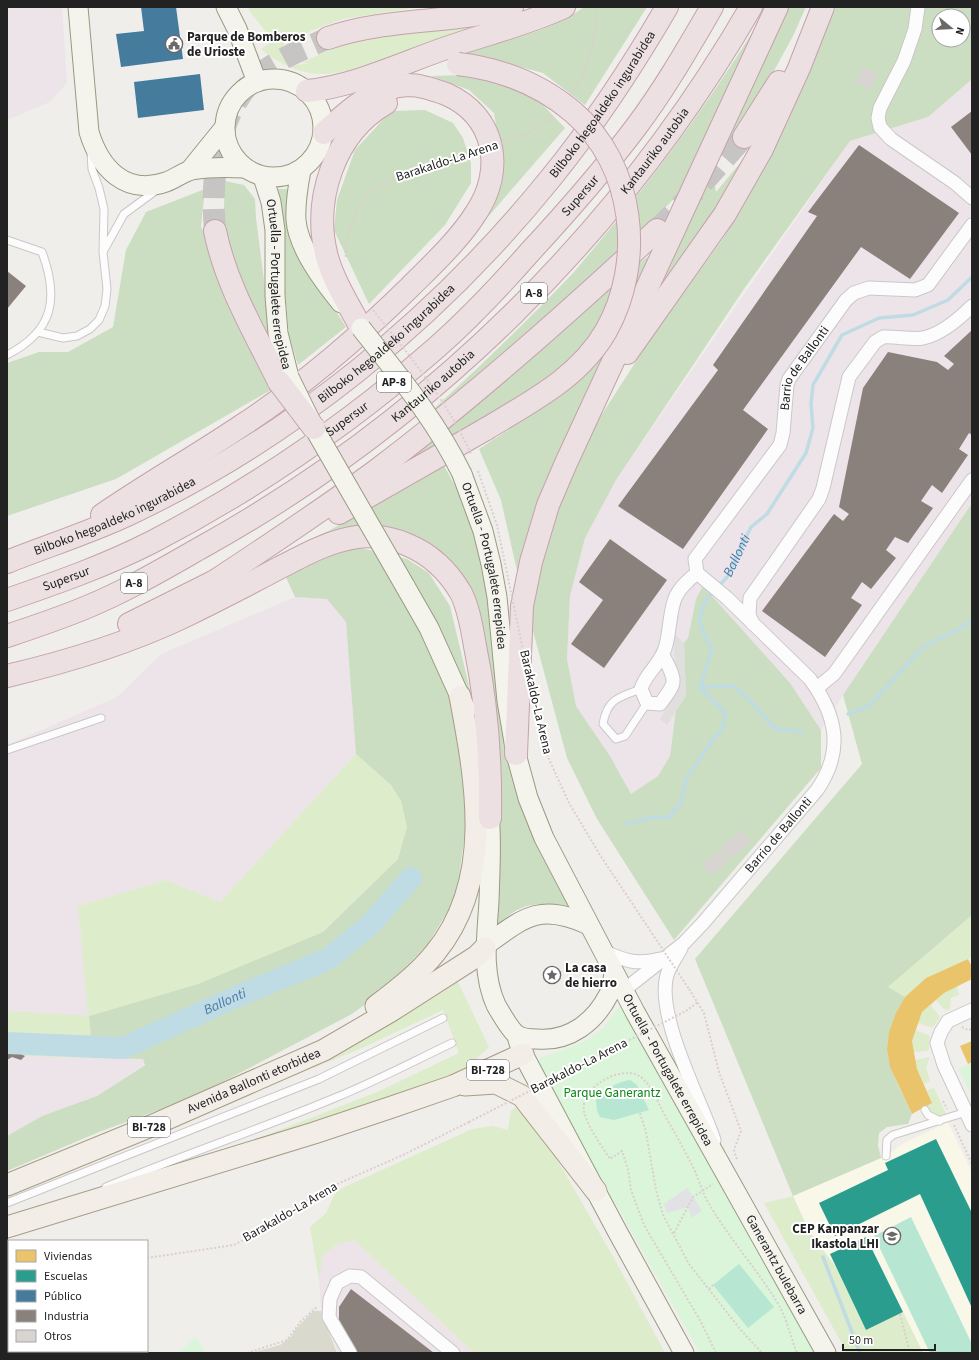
<svg xmlns="http://www.w3.org/2000/svg" width="979" height="1360" font-family="'Source Sans 3',sans-serif">
	<style>
		.industrial { fill: #ede4e9 }
		.education { fill: #f8f7e8 }
		.construction { fill: #d9d9cd }
		.grass { fill: #ddeccb }
		.forest { fill: #cbdec1; fill-rule: evenodd }
		.park { fill: #daf5da }
		.pitch { fill: #b7e6d2 }
		.parking { fill: #e0dfde }
		.plaza { fill: #e2e1e5 }
		.homes { fill: #e9c46a }
		.schools { fill: #2a9d8f }
		.public { fill: #457b9d }
		.industry { fill: #8a817c }
		.lines { fill: none; stroke-linecap: round; stroke-linejoin: round }
		.stream { stroke: #bfdbe3; stroke-width: 3.5 }
		.river { stroke: #bfdbe3; stroke-width: 22 }
		.building { fill: #d7d4d2 }
		.highway-tunnel { stroke: #c7c5c3; stroke-width: 22; stroke-dasharray: 22 11; stroke-linecap: butt }
		.lane-casing { stroke: #c9c8c7; stroke-width: 9 }
		.street-casing { stroke: #c9c8c7; stroke-width: 15 }
		.secondary-casing { stroke: #999a82; stroke-width: 21 }
		.primary-casing { stroke: #a79c86; stroke-width: 23 }
		.highway-casing { stroke: #c5a2ac; stroke-width: 24 }
		.path { stroke: #dccecd; stroke-width: 2; stroke-dasharray: 2 2; stroke-linecap: butt }
		.lane { stroke: #fdfcfc; stroke-width: 7 }
		.street { stroke: #fdfcfc; stroke-width: 13 }
		.secondary { stroke: #f4f4ed; stroke-width: 19 }
		.primary { stroke: #f3ede7; stroke-width: 21 }
		.highway { stroke: #ece0e2; stroke-width: 22 }
		.secondary-bridge-casing { stroke: #999a82; stroke-width: 21; stroke-linecap: butt }
		.highway-bridge-casing { stroke: #c5a2ac; stroke-width: 24; stroke-linecap: butt }
		.path-bridge { stroke: #dccecd; stroke-width: 2; stroke-dasharray: 2 2; stroke-linecap: butt }
		.secondary-bridge { stroke: #f4f4ed; stroke-width: 19 }
		.highway-bridge { stroke: #ece0e2; stroke-width: 22 }
		.labels { text-anchor: middle; dominant-baseline: central; stroke-width: 4; stroke-linejoin: round; paint-order: stroke }
		.shield { fill: #fff; stroke: #646464; stroke-width: 1 }
		.shield-label { font-size: 12px; font-weight: bold; fill: #222 }
		.poi-label { font-size: 13px; font-weight: bold; fill: #222; stroke: #fff; text-anchor: start }
		.street-label { font-size: 13px; fill: #222; stroke: #fff }
		.park-label { font-size: 13px; fill: #0c8416; stroke: #fff }
		.water-label { font-size: 14px; font-style: italic; fill: #4a7aab; stroke: #fff }
	</style>
	<rect width="100%" height="100%" fill="#f0eeeb"/>
	<path class="industrial" d="M7,7H62L67,83L50,102L7,120Z
		M972,74V503L843,695L821,730L790,683L696,599L688,638L686,696L676,709L670,756L658,776L631,794L610,756L576,706L567,659L570,596L585,538L616,480L850,141L928,117Z
		M295,597L327,599L346,622L356,754L220,902L166,880L78,906L93,1058L143,1059L145,1064L97,1096L42,1116L7,1136V743H12L117,697L161,654Z
		M354,1240L474,1353H338L321,1311L319,1280L323,1255L336,1245Z"/>
	<path class="education" d="M948,1122L972,1173V1353H923L903,1312L866,1330L828,1258L809,1231L793,1196L886,1156L902,1144Z"/>
	<path class="construction" d="M313,1311H321L337,1353H251L280,1345L292,1336L295,1330Z"/>
	<path class="grass" d="M251,7H420L343,19L311,31L285,47L294,31L281,49L294,65L310,63H302L341,44L378,35L522,17C490,26 457,34 425,44C397,53 346,76 319,74C299,73 275,62 261,49L273,41L248,9Z
		M356,754L391,785L401,801L407,827L398,859L323,932L198,984L89,1016L93,1058L25,1056L7,1048V1011L88,1016L78,906L166,880L220,902Z
		M972,915V957L926,978L905,997L888,987Z
		M458,982L489,1047L459,1075L228,1150L377,1092L459,1053L443,1010L362,1048L245,1096C316,1060 392,1027 458,982Z
		M957,986L959,995L951,998L950,1009L945,1010L936,1000L944,993Z
		M931,1005L940,1017L934,1026L930,1027L918,1023L922,1012Z
		M916,1030L930,1036L929,1049L927,1051L914,1052L912,1041Z
		M930,1057L926,1067L930,1081L924,1084L917,1069L915,1060Z
		M934,1088L946,1114L939,1117L933,1115L924,1107L932,1103L927,1090Z
		M520,1106L532,1116L615,1260L665,1353H474L354,1240L336,1245L323,1255L319,1280L310,1227L326,1213L336,1191L472,1129L493,1126L508,1130L511,1110Z
		M793,1196L809,1231L836,1267L866,1330L903,1312L923,1353H847L764,1203Z"/>
	<path class="forest" d="M584,7H647L585,105L543,73L487,58L451,53C494,44 548,34 584,7Z
		M768,7L684,189L619,253L575,292L401,439C460,385 518,331 573,273C587,257 600,240 614,224C671,155 722,83 768,7Z
		M788,7H806L793,36L758,100L720,153L769,45Z
		M836,7H972V79L928,117L850,141L744,289L616,480L585,538L570,596L567,659L576,706L610,756L631,794L658,776L670,756L676,709L686,696L684,643L688,638L696,599L703,586L790,683L821,730V768L674,940L597,819L567,758L533,631L531,601L552,519L595,425L653,335L722,240L747,199ZM939,16H963V40H939Z
		M466,75L505,86L538,100L565,128L468,240L502,161L494,113L469,90L431,76Z
		M775,107L756,153L634,334L703,187L714,180L716,192L750,151L747,148Z
		M425,110L453,123L463,138L471,163V183L445,225L369,304L334,230L337,200L355,150L391,111Z
		M225,181L244,185L255,199L256,218L273,351L242,293L223,231Z
		M205,189L201,226L271,390L116,479L7,516V363L39,352H68L113,327L126,250L146,212Z
		M275,189H287L289,229L296,249L346,327L298,365L289,335Z
		M654,252L520,584L501,500L479,449L554,400L582,376L634,267Z
		M614,282L605,312L586,344L545,386L378,478Z
		M444,466L463,500L481,561L490,602L521,805L554,879L572,909C542,900 519,902 497,926L499,833L457,572L451,561L428,544L406,535L282,557Z
		M972,503V915L888,987L905,997C875,1050 888,1063 912,1114L908,1124L887,1127L879,1133L878,1145L881,1158L793,1196L695,959L862,764L843,695Z
		M357,547L407,559L429,573L450,606L474,707L462,745L466,825L456,898L427,945L379,994L352,1014L194,1097L99,1132L7,1171V1136L42,1116L97,1096L145,1065L143,1059L93,1058L89,1016L198,984L323,932L398,859L407,827L401,801L391,785L356,754L346,622L327,599L295,597L284,573Z"/>
	<path class="park" d="M623,1001L814,1353H700L536,1064L541,1057L564,1050L587,1040L603,1028Z
		M972,1062V1096L958,1069Z
		M196,1337L205,1353H177Z
		M7,1339H9V1351H119L120,1353H7Z"/>
	<path class="pitch" d="M630,1080L637,1085L649,1110L614,1120L600,1117L597,1110L596,1100C605,1090 616,1082 630,1080Z
		M911,1217L972,1344V1353H930L874,1236Z
		M739,1264L774,1307L748,1328L713,1285Z"/>
	<path class="parking" d="M674,633L684,643L686,696L667,725L660,719L675,693Z"/>
	<path class="plaza" d="M687,1188L702,1210L692,1218L688,1207L667,1213L664,1204Z"/>
	<path class="homes" d="M968,959L972,967V979L944,993L922,1012L912,1041L917,1069L932,1103L912,1114L890,1067L887,1049L889,1032L896,1013L905,997L926,978Z
		M972,1041V1062L968,1064L960,1046Z"/>
	<path class="schools" d="M936,1139L972,1213V1308L920,1194L835,1236L819,1203L888,1170L885,1163Z
		M866,1237L903,1312L866,1330L830,1254Z"/>
	<path class="public" d="M141,7H176L183,59L121,67L116,34L144,31Z
		M200,74L204,110L138,118L134,82Z"/>
	<path class="industry" d="M972,111V155L951,127Z
		M859,145L959,213L910,279L861,247L743,410L768,429L683,549L618,506L718,370L713,365L817,216L808,212Z
		M7,271L26,286L7,309Z
		M972,330V435L969,433L959,449L968,455L942,493L932,485L921,501L933,508L908,543L895,537L886,550L896,558L871,589L862,582L851,598L862,605L825,657L762,611L834,514L843,521L849,514L839,507L863,388L888,352L937,362L948,370L954,364L944,356Z
		M610,539L667,580L604,668L571,644L603,600L579,582Z
		M7,1048L25,1056L21,1060L12,1057L7,1060Z
		M351,1289L434,1353H354L339,1322V1307Z"/>
	<g class="lines">
		<g class="stream">
			<path id="s1" d="M718,587L727,577L751,527L767,514L806,453L813,428L811,404L813,385L842,335L879,318L913,315L948,300L972,277"/>
			<path d="M701,687L734,686L753,703L775,729L803,732"/>
			<path d="M848,714L869,706L923,647L965,626L972,620"/>
			<path d="M626,824L656,817L668,818L681,803L686,779L711,742L722,729L726,714L700,687L712,650C699,627 693,613 714,591"/>
			<path d="M823,1257L860,1353"/>
		</g>
		<path class="river" id="s2" d="M7,1043L123,1048L238,996L328,959L371,924L411,878"/>
	</g>
	<path class="building" d="M863,67L878,74L871,90L855,82Z
		M740,830L751,841L731,859L721,848Z
		M721,850L729,861L710,875L702,863Z"/>
	<g class="lines">
		<path class="highway-tunnel" d="M657,230L701,185L744,137
			M215,231C210,172 218,95 276,63C292,53 311,46 328,38"/>
		<defs>
			<path id="lane" d="M7,240L42,252C59,298 54,331 7,355
				M104,250L124,214L158,189
				M38,332L63,338L77,336L90,329L99,320L105,306L107,289L103,252L104,209L99,188L92,169L91,152
				M641,689C619,697 607,699 603,724L616,739L625,736L647,703
				M7,750L101,718
				M925,1110L928,1115L940,1121
				M886,1156L887,1140L893,1135L966,1112
				M106,1187C182,1155 261,1129 337,1097C376,1081 414,1061 452,1043
				M7,1203L319,1079L443,1018"/>
			<g id="street">
				<path d="M918,7L915,29L904,61L880,108L878,118L880,127L891,139L955,183L972,198"/>
				<path id="s3" d="M697,573L695,559L780,445L783,433L787,385L789,379L846,300L854,293L869,288L915,290L928,285L972,225"/>
				<path d="M753,624L749,615L750,598L819,499L823,488L849,377L875,342L883,337C895,336 911,340 923,338C942,334 959,319 972,306"/>
				<path d="M663,655C676,682 678,680 660,704L647,703L641,689C645,675 656,668 662,655C666,649 667,641 668,635C673,604 670,594 697,573"/>
				<path d="M817,688L834,674L972,480"/>
				<path d="M681,948C677,956 671,964 668,972C653,1012 701,1100 714,1140"/>
				<path d="M603,951C625,961 636,965 660,959"/>
				<path id="s4" d="M615,992L624,990L684,943L703,923L817,790C844,751 837,716 810,679L727,598L697,573"/>
				<path d="M972,1010L948,1021L941,1032L937,1043L944,1065L972,1125"/>
				<path d="M350,1353L329,1317L330,1299L337,1283L350,1276L361,1277L453,1353"/>
			</g>
			<g id="secondary">
				<path d="M78,7L89,132C100,168 125,196 166,182C175,179 183,172 192,170C209,167 227,167 244,168"/>
				<path d="M226,7L237,29L257,82"/>
				<circle cx="274" cy="128" r="49"/>
				<path d="M190,170L224,128"/>
				<path d="M301,170C298,186 295,203 296,220C298,248 324,282 341,303"/>
				<path id="s5" d="M263,177L271,202L275,230V296L278,333L289,377"/>
				<path id="s6" d="M462,474L483,531L491,564L497,597L507,701L516,754L528,798L544,838L635,1012L826,1353"/>
				<path d="M405,586L429,628L466,710"/>
				<path d="M488,804C492,835 490,869 489,901C487,936 481,972 496,1005C500,1012 511,1031 517,1035C523,1039 530,1039 537,1039C569,1042 595,1022 609,994C612,988 613,980 614,973"/>
				<path d="M486,945C526,916 540,903 589,925"/>
				<path d="M518,1040L523,1054L616,1229L684,1353"/>
			</g>
			<g id="primary">
				<path d="M376,1006C397,990 418,974 435,953C495,880 476,781 460,696"/>
				<path d="M465,1085L496,1083L522,1096L596,1191"/>
				<path id="s7" d="M7,1185L151,1126L324,1050L391,1011L477,956L485,948"/>
				<path d="M7,1227L314,1133L392,1107L453,1086L523,1054"/>
			</g>
			<g id="highway">
				<path d="M328,38C389,17 452,24 512,7"/>
				<path d="M307,91C355,86 400,64 446,48C485,34 526,25 564,7"/>
				<path d="M744,137L779,82"/>
				<path d="M215,231C226,285 255,333 279,382"/>
				<path d="M361,328C349,305 334,282 327,257C312,200 334,133 386,103"/>
				<path d="M627,353L725,214L762,149L799,68L823,7"/>
				<path d="M339,513L486,429"/>
				<path d="M102,515C147,484 195,457 241,426C301,387 358,338 410,287C432,265 459,240 476,213C505,170 496,116 446,94C435,90 421,85 409,85C374,86 348,111 324,133"/>
				<path id="s8" d="M7,562C47,546 88,533 127,515C291,438 436,320 550,179C594,125 632,67 667,7"/>
				<path d="M212,583C268,546 323,510 377,470C475,396 567,314 657,230"/>
				<path id="s9" d="M7,600C56,583 105,566 152,542C252,490 351,422 436,348C469,319 500,286 529,253C566,213 603,171 636,127C664,90 688,48 712,7"/>
				<path d="M129,624L225,576"/>
				<path id="s10" d="M7,636C34,627 61,618 87,607C126,591 165,568 202,547C429,421 621,232 751,7"/>
				<path d="M7,676C66,662 126,644 181,618C214,602 247,585 279,568C304,555 329,541 357,537C374,535 392,538 408,545C432,555 448,571 461,593C469,609 472,629 475,646C487,704 491,760 490,818"/>
				<path d="M516,754L522,606L531,562L548,505L566,463L777,7"/>
			</g>
		</defs>
		<use href="#lane" class="lane-casing"/>
		<use href="#street" class="street-casing"/>
		<use href="#secondary" class="secondary-casing"/>
		<use href="#primary" class="primary-casing"/>
		<use href="#highway" class="highway-casing"/>
		<path class="path" d="M346,257C344,247 347,239 350,229C360,197 376,185 406,172
			M689,989L704,1013L719,1072L741,1131L734,1150L737,1160
			M686,1011L698,1002
			M962,1027L968,1030L972,1029
			M943,1101L947,1109
			M640,1113L646,1132L656,1190L663,1215L689,1264L740,1329L762,1353
			M954,1125L972,1164
			M674,1233L693,1197L713,1184
			M147,1258L234,1245L277,1222L304,1202L335,1185L403,1155L469,1122
			M7,1276H9
			M709,1289L713,1285
			M900,1314L910,1353
			M247,1353L287,1340L301,1321L317,1307
			M716,1353L701,1322L644,1225L631,1190L628,1169L622,1151L610,1159C601,1145 588,1128 584,1111C579,1087 626,1061 643,1079C652,1087 657,1100 662,1110C673,1130 684,1149 694,1169C699,1180 702,1192 708,1202C728,1237 756,1268 777,1302C787,1318 790,1336 797,1353"/>
		<use href="#lane" class="lane"/>
		<use href="#street" class="street"/>
		<use href="#secondary" class="secondary"/>
		<use href="#primary" class="primary"/>
		<use href="#highway" class="highway"/>
		<defs>
			<path id="secondary-bridge" d="M361,328C398,375 436,420 462,474
				M289,377L314,428L405,586"/>
			<path id="highway-bridge" d="M458,64C501,69 540,84 573,112C635,165 645,262 606,331C579,378 530,402 486,429
				M279,382L314,428"/>
		</defs>
		<use href="#secondary-bridge" class="secondary-bridge-casing"/>
		<use href="#highway-bridge" class="highway-bridge-casing"/>
		<path class="path-bridge" d="M573,91C591,67 594,36 598,7
			M406,172L518,138L550,120L553,116
			M373,310C409,355 447,400 471,454
			M478,471L497,525L543,746L569,803L600,855L689,989
			M469,1122L686,1011"/>
		<use href="#secondary-bridge" class="secondary-bridge"/>
		<use href="#highway-bridge" class="highway-bridge"/>
	</g>
	<defs>
		<symbol id="civic-ring" viewBox="-11 -11 22 22"><circle r="9.5" fill="#fff" stroke="#6a6968" stroke-width="1.5"/><path d="M-.6-6.5H3V-4.5H.6V-3L4-1V1h2V6H-6V1h2V-1L-.6-3ZM-1.2 2.5V6h2.4V2.5Z" fill="#6a6968"/></symbol>
		<symbol id="sight-ring" viewBox="-11 -11 22 22"><circle r="9.5" fill="#fff" stroke="#6a6968" stroke-width="1.5"/><path d="M0-6L1.8-2.2L6-1.7L2.9 1.2L3.7 5.4L0 3.3L-3.7 5.4L-2.9 1.2L-6-1.7L-1.8-2.2Z" fill="#6a6968"/></symbol>
		<symbol id="university-ring" viewBox="-11 -11 22 22"><circle r="9.5" fill="#fff" stroke="#6a6968" stroke-width="1.5"/><path d="M0-5L7-2L0 1L-7-2ZM-4 1L0 2.5L4 1V4Q0 6-4 4Z" fill="#6a6968"/></symbol>
	</defs>
	<g fill-rule="evenodd">
		<use href="#civic-ring" x="164" y="34" width="20" height="20"/>
		<use href="#sight-ring" x="542" y="965" width="20" height="20"/>
		<use href="#university-ring" x="882" y="1226" width="20" height="20"/>
	</g>
	<g class="labels">
		<g class="shield">
			<rect x="521" y="283" width="26" height="20" rx="3"/>
			<rect x="377" y="372" width="34" height="20" rx="3"/>
			<rect x="121" y="573" width="26" height="20" rx="3"/>
			<rect x="467" y="1060" width="42" height="20" rx="3"/>
			<rect x="128" y="1117" width="42" height="20" rx="3"/>
		</g>
		<g class="shield-label">
			<text x="534" y="293">A-8</text>
			<text x="394" y="382">AP-8</text>
			<text x="134" y="583">A-8</text>
			<text x="488" y="1070">BI-728</text>
			<text x="149" y="1127">BI-728</text>
		</g>
		<g class="poi-label">
			<text x="187" y="37">Parque de Bomberos<tspan x="187" dy="15">de Urioste</tspan></text>
			<text x="565" y="968">La casa<tspan x="565" dy="15">de hierro</tspan></text>
			<text x="879" y="1229" text-anchor="end">CEP Kanpanzar<tspan x="879" dy="15">Ikastola LHI</tspan></text>
		</g>
		<g class="street-label">
			<text stroke="none"><textPath href="#s8" startOffset="765">Bilboko hegoaldeko ingurabidea</textPath></text>
			<text stroke="none"><textPath href="#s10" startOffset="821">Kantauriko autobia</textPath></text>
			<text transform="translate(447 161) rotate(-18)">Barakaldo-La Arena</text>
			<text stroke="none"><textPath href="#s9" startOffset="711">Supersur</textPath></text>
			<text stroke="none"><textPath href="#s5" startOffset="109">Ortuella - Portugalete errepidea</textPath></text>
			<text stroke="none"><textPath href="#s8" startOffset="441">Bilboko hegoaldeko ingurabidea</textPath></text>
			<text stroke="none"><textPath href="#s3" startOffset="239">Barrio de Ballonti</textPath></text>
			<text stroke="none"><textPath href="#s10" startOffset="497">Kantauriko autobia</textPath></text>
			<text stroke="none"><textPath href="#s9" startOffset="387">Supersur</textPath></text>
			<text stroke="none"><textPath href="#s8" startOffset="117">Bilboko hegoaldeko ingurabidea</textPath></text>
			<text stroke="none"><textPath href="#s6" startOffset="95">Ortuella - Portugalete errepidea</textPath></text>
			<text stroke="none"><textPath href="#s9" startOffset="63">Supersur</textPath></text>
			<text transform="translate(536 702) rotate(77)">Barakaldo-La Arena</text>
			<text stroke="none"><textPath href="#s4" startOffset="229">Barrio de Ballonti</textPath></text>
			<text transform="translate(579 1066) rotate(-27)">Barakaldo-La Arena</text>
			<text stroke="none"><textPath href="#s6" startOffset="638">Ortuella - Portugalete errepidea</textPath></text>
			<text stroke="none"><textPath href="#s7" startOffset="268">Avenida Ballonti etorbidea</textPath></text>
			<text transform="translate(290 1212) rotate(-30)">Barakaldo-La Arena</text>
			<text stroke="none"><textPath href="#s6" startOffset="861">Ganerantz bulebarra</textPath></text>
		</g>
		<g class="park-label">
			<text x="612" y="1093">Parque Ganerantz</text>
		</g>
		<g class="water-label">
			<text stroke="none"><textPath href="#s1" startOffset="37">Ballonti</textPath></text>
			<text stroke="none"><textPath href="#s2" startOffset="228">Ballonti</textPath></text>
		</g>
	</g>
	<rect width="979" height="1360" fill="none" stroke="#222222" stroke-width="16"/>
	<rect x="8" y="1240" width="140" height="112" fill="#ffffff" stroke="#a7a7a7"/>
	<rect x="16" y="1250" width="20" height="12" fill="#e9c46a" stroke="#a7a7a7"/>
	<text x="44" y="1260" font-size="12" fill="#222222">Viviendas</text>
	<rect x="16" y="1270" width="20" height="12" fill="#2a9d8f" stroke="#a7a7a7"/>
	<text x="44" y="1280" font-size="12" fill="#222222">Escuelas</text>
	<rect x="16" y="1290" width="20" height="12" fill="#457b9d" stroke="#a7a7a7"/>
	<text x="44" y="1300" font-size="12" fill="#222222">Público</text>
	<rect x="16" y="1310" width="20" height="12" fill="#8a817c" stroke="#a7a7a7"/>
	<text x="44" y="1320" font-size="12" fill="#222222">Industria</text>
	<rect x="16" y="1330" width="20" height="12" fill="#d7d4d2" stroke="#a7a7a7"/>
	<text x="44" y="1340" font-size="12" fill="#222222">Otros</text>
	<g transform="translate(951 28) rotate(108)"><circle r="19" fill="#ffffff" stroke="#a7a7a7"/>
	<path d="M0-3L7 15L0 10L-7 15Z" fill="#6a6968"/>
	<text y="-6" font-size="11" font-weight="bold" text-anchor="middle" fill="#222222">N</text>
	</g>
	<path d="M843 1344v6h92v-6" fill="none" stroke="#222222" stroke-width="2"/>
	<text x="849" y="1344" font-size="12" fill="#222222" stroke="#ffffff" stroke-width="3" paint-order="stroke">50 m</text>
</svg>
